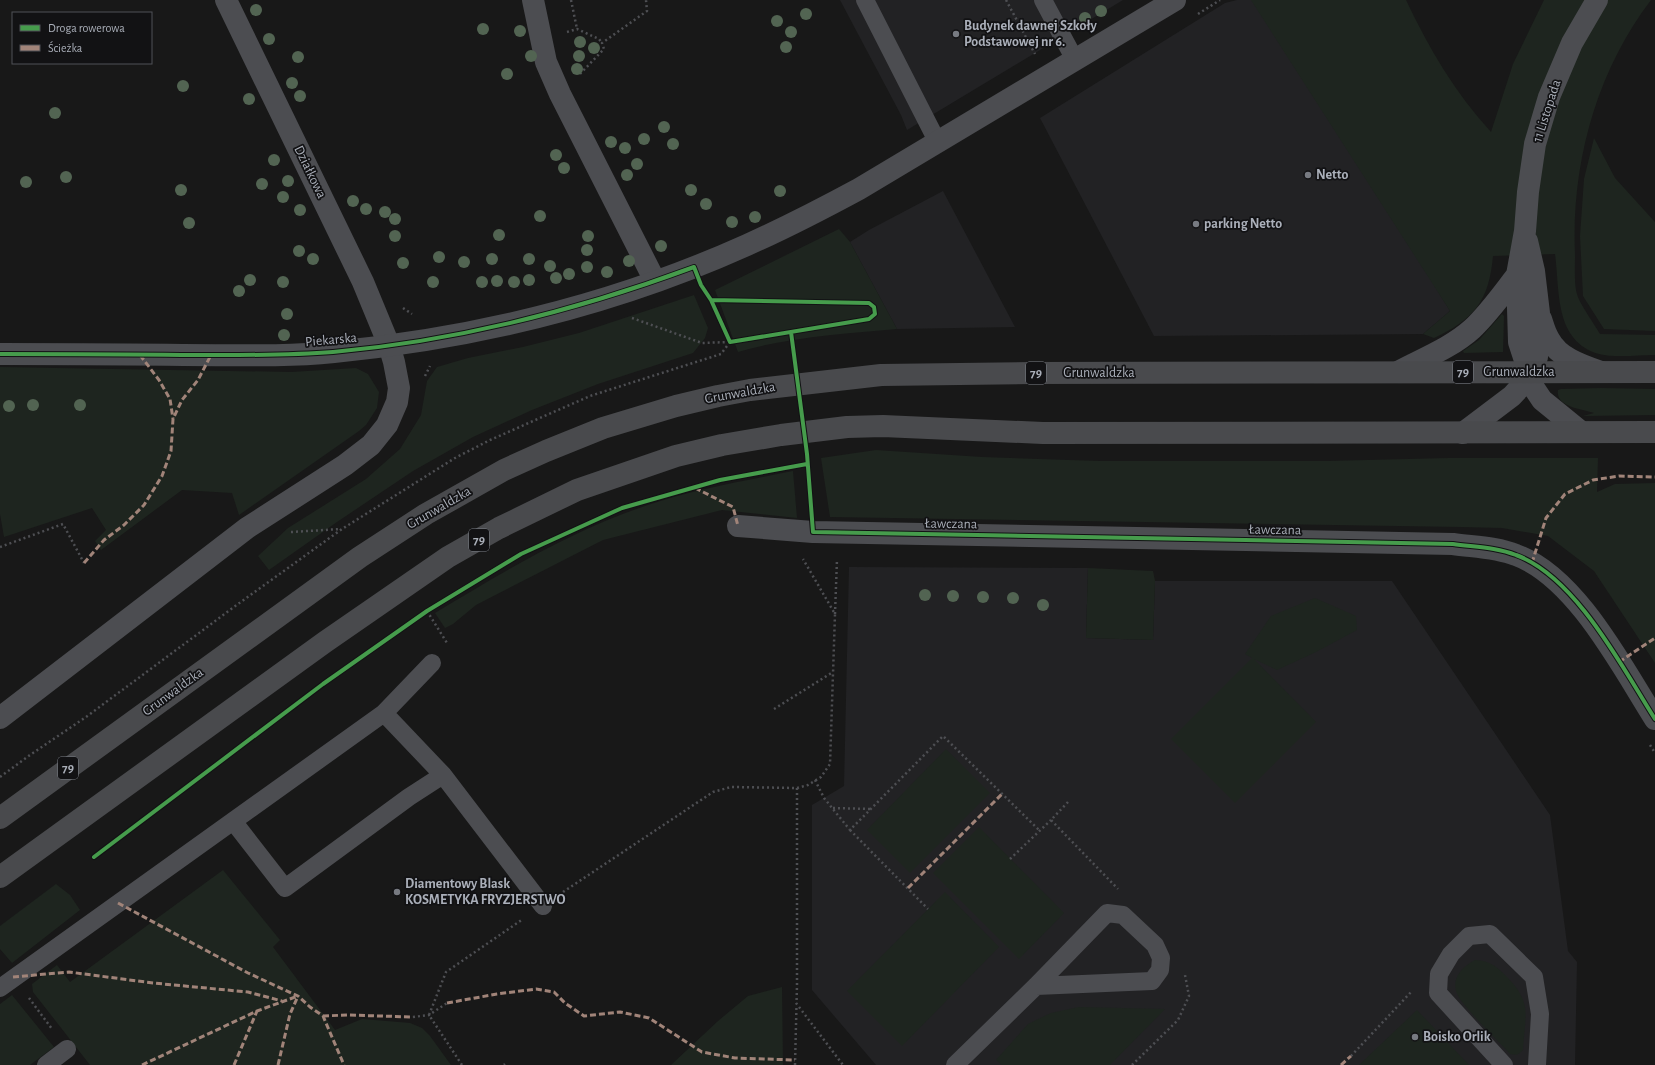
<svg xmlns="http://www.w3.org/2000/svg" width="1655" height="1065" font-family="'Alegreya Sans',sans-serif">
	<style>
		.built { fill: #222224 }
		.green { fill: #1e251f }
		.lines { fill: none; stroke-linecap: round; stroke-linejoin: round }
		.path { stroke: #4e4f53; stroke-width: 2.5; stroke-dasharray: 2 3; stroke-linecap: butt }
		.service { stroke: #4c4d51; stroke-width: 18 }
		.minor { stroke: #4c4d51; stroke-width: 22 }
		.tertiary { stroke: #4c4d51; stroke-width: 22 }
		.primary { stroke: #494a4d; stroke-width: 22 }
		.quiet { stroke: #a18479; stroke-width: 3; stroke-dasharray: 6 3; stroke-linecap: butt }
		.cycleway-casing { stroke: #121214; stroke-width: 6 }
		.cycleway { stroke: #469c4c; stroke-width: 4 }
		.tree { fill: #526452 }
		.poi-dot { fill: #777a81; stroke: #121214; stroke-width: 1.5 }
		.labels { text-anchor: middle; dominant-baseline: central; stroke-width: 3.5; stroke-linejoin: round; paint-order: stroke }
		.shield { fill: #121214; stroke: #7c8088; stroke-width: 1 }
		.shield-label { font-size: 13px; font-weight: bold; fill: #aaafb9 }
		.poi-label { font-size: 14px; font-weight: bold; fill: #aaafb9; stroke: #121214; text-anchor: start }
		.street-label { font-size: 14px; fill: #aaafb9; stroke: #121214 }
	</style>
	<rect width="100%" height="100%" fill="#181818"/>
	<path class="built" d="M840,0H1123L907,130L901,115Z
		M1237,0H1261L1450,311L1423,334L1154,336L1040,118L1225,3Z
		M943,191L1015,327L897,329L850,242L869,230Z
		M849,567L1088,568L1086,638L1153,640L1155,581H1392L1550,815L1568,951L1577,962L1575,1065H876L812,990V805L844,786Z"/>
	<path class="green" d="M1251,0H1406C1428,47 1456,94 1491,132L1513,64L1544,0H1651C1596,72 1571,165 1575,255C1575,265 1574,285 1577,294C1579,303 1595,325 1600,334L1655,335V355C1639,355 1615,358 1599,354C1554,341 1560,291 1555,254L1493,256C1489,300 1475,319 1434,338L1423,334L1450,311Z
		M1594,138L1615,178L1655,222V331L1604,329L1583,296L1580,236L1584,179Z
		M839,229L850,242L897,329C843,334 789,337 738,352L715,290Z
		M694,295L708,328L705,338L693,353L598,384L532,410L473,437L413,471L337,522L269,570L258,556L288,528L366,479L400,449L421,415L427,381L437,367L468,358L523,347L579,333Z
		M1502,314L1504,316L1503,352L1464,353L1463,351L1479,340Z
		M0,367L291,372L356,368L368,374L379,392L377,408L366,425L359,431L239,515L232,493L182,490L101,550L95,541L106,530L92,508L4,537L0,514Z
		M1601,388L1655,389V415L1583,416L1594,413C1583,409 1555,407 1558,390L1561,389Z
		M876,450L982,457L1100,461H1327L1448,458H1598L1597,492L1615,484L1655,483V663L1594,571L1548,536L1502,528L1461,527L830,517L821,458Z
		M793,471L797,518L722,510L603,540L476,605L453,624L445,628L435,613C503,572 572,530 648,505C695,489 744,481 793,471Z
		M1088,568L1153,571L1155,581L1153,640L1086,638Z
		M1315,598L1356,616L1357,630L1316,652L1277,670L1254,659L1316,722L1235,803L1171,739L1252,658L1245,654L1271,616Z
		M946,749L990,793L910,873L867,830Z
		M979,827L1064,913L1019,959L933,873Z
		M223,870L280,940L273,947L335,1030L362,1019L410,1023L422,1028L430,1036L451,1065H90L33,992L32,984L57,965L70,982Z
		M56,884L70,895L80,910L12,963L0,949V926Z
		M945,892L999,947L902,1046L847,991Z
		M1475,960C1489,961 1495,965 1505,975C1533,1003 1525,1013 1523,1050C1519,1054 1517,1056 1510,1054C1499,1041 1460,1005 1456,991C1452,976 1464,966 1475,960Z
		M782,987L783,1065H671L718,1021L748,996Z
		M12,995L54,1047L30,1065H0V1004Z
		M1079,1007L1165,1009L1110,1065H1002L996,1060L1028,1024L1051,1013Z
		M1417,1010L1469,1065H1359Z"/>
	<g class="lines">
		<path class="path" d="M571,0L577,29
			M1006,0L1035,54
			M1198,14L1220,0
			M567,32L577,29L599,39L602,43
			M580,74L604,49L602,43L647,11L646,0
			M403,308L412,314
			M632,318L702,343L730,342L869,319L875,314L874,307L869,303L711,300L730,342
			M425,376L430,366
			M807,463L811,506
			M291,532L341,529
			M0,547L63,524L84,563
			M427,611L447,643
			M835,614L837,559
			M774,709L833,672
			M1650,745L1655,753
			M0,777L30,755L86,717L238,604L342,529L455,458L490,440L590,396L721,354L730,342
			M815,780L824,798L850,830L943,736L1040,831
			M1068,802L1051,820L1118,889
			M833,808L870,809
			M850,830L928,909
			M94,857L323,684L427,611L521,554L622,508L720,480L807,464
			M1010,859L1051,820
			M563,892L713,792L731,787L797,788L808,785L821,777L830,764L835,614L803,559
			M29,998L52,1029
			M796,1003L843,1065
			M413,1017L429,1015L447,1003
			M1351,1056L1412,991
			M462,1065L429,1015L446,972L523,919
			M504,1065L505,1064
			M795,1065L797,985V788
			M1132,1065L1178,1020L1189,996L1185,975"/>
		<path class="service" d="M865,0L938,143
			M1043,0L1075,60
			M384,713L443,775L543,906
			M233,821L285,888L409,797L443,775
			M0,988L384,713L432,663
			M46,1065L67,1049
			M955,1065L1036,986L1107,913L1123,915L1155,945L1161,958L1160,970L1152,981L1036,986
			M1504,1065L1438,993L1439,974L1451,954L1469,936L1490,934L1534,977L1540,1014L1537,1065"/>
		<path class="minor" d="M533,0L546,62L560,94L655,281
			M738,526L813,532L1453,544C1474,547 1496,547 1516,555C1576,577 1622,667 1655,719
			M0,718L247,528L345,465L371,445L387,425L397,402L399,388L394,362L389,345L363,282L226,0"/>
		<path class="tertiary" d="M1541,319C1543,325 1545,333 1549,339C1559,358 1581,365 1601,372
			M0,354C61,354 122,354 183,355C233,355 284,357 334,352C476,338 618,303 747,245C785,228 822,209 859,189L1175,0
			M1398,372C1422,359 1451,348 1472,329C1489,313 1503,293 1517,275
			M1580,431L1542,400L1534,388L1519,342L1517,275L1525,231L1528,192L1535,144L1549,97L1572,43L1597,0
			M1463,433L1512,396L1521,386L1537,357L1539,313L1534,271L1527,241"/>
		<path class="primary" d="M0,818L360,557L426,514L504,470L546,451L603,428L676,406L718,396L750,390L881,375L1031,373L1655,372
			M0,877L325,642L448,557L499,528L577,490L676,456L722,445L781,435L847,427L883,426L1043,433L1655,432"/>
		<path class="quiet" d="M140,355L159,380L170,399L173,419
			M695,488L733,507L738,526
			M84,563L104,540L124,525L144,505L162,476L171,451L173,419L182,400L198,380L211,355
			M1532,563L1546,518L1565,494L1593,480L1619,476L1655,477
			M1619,662L1655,638
			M908,888L1002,794
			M118,903L248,973L298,996L310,1007L323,1016L344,1065
			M13,977L69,972L153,983L248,992L282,1001
			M447,1003L497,994L536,989L554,992L565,1003L584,1016L620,1012L649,1018L702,1052L735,1058L795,1060
			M323,1016L347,1015L413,1017
			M142,1065L257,1011L298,996
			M234,1065L257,1011
			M278,1065L290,1014L298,996
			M1341,1065L1351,1056"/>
		<defs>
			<path id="cycleway" d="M791,332L807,454L813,532L1453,544C1474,547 1496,547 1516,555C1576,577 1622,667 1655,719
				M0,354C60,354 120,354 181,355C231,355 282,356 333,352C457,341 578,310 694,267L701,285L711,300L730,342L869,319L875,314L874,307L869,303L711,300
				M94,857L323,684L427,611L521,554L622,508L720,480L807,464"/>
		</defs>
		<use href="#cycleway" class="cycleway-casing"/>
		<use href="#cycleway" class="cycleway"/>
	</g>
	<g class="tree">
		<circle cx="256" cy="10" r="6"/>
		<circle cx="1101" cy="11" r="6"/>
		<circle cx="806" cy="14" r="6"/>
		<circle cx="1085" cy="18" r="6"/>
		<circle cx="777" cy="21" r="6"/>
		<circle cx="483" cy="29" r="6"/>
		<circle cx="520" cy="31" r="6"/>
		<circle cx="791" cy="32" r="6"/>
		<circle cx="269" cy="39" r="6"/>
		<circle cx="580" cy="42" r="6"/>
		<circle cx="786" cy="47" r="6"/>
		<circle cx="594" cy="48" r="6"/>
		<circle cx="531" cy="56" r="6"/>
		<circle cx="579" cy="56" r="6"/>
		<circle cx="298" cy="57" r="6"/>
		<circle cx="577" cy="69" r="6"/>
		<circle cx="507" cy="74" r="6"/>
		<circle cx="292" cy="83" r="6"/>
		<circle cx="183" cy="86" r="6"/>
		<circle cx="300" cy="96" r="6"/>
		<circle cx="249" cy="99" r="6"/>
		<circle cx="55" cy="113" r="6"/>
		<circle cx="664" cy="127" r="6"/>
		<circle cx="644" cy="139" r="6"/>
		<circle cx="611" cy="142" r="6"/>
		<circle cx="673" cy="144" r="6"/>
		<circle cx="625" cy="148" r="6"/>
		<circle cx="556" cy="155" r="6"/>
		<circle cx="274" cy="160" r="6"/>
		<circle cx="637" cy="164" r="6"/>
		<circle cx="564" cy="168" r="6"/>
		<circle cx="627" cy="175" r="6"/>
		<circle cx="66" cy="177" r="6"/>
		<circle cx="288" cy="181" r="6"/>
		<circle cx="26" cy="182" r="6"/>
		<circle cx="262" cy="184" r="6"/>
		<circle cx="181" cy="190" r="6"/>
		<circle cx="691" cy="190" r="6"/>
		<circle cx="780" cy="191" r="6"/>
		<circle cx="283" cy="197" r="6"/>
		<circle cx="353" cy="201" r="6"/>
		<circle cx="706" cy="204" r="6"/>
		<circle cx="366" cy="209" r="6"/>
		<circle cx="300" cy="210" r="6"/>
		<circle cx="385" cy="212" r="6"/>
		<circle cx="540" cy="216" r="6"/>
		<circle cx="755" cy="217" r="6"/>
		<circle cx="395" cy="219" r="6"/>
		<circle cx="732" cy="222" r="6"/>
		<circle cx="189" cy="223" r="6"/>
		<circle cx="499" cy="235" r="6"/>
		<circle cx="395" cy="236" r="6"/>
		<circle cx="588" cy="236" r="6"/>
		<circle cx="661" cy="246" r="6"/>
		<circle cx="587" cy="250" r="6"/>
		<circle cx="299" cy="251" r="6"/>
		<circle cx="439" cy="257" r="6"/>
		<circle cx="313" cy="259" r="6"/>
		<circle cx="492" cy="259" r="6"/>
		<circle cx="529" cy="259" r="6"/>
		<circle cx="629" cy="261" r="6"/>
		<circle cx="464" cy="262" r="6"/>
		<circle cx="403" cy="263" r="6"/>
		<circle cx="550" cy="266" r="6"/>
		<circle cx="587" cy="267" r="6"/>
		<circle cx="607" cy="272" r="6"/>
		<circle cx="569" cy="274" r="6"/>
		<circle cx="556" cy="278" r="6"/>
		<circle cx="250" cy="280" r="6"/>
		<circle cx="529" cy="280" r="6"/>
		<circle cx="497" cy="281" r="6"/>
		<circle cx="283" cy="282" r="6"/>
		<circle cx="433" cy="282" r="6"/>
		<circle cx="482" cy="282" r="6"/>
		<circle cx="514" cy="282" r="6"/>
		<circle cx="239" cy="291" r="6"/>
		<circle cx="287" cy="314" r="6"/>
		<circle cx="284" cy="335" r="6"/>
		<circle cx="33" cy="405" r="6"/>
		<circle cx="80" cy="405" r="6"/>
		<circle cx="9" cy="406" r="6"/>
		<circle cx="925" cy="595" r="6"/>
		<circle cx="953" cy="596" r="6"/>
		<circle cx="983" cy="597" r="6"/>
		<circle cx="1013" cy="598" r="6"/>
		<circle cx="1043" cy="605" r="6"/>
	</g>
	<g class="poi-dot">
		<circle cx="956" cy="34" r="4"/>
		<circle cx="1308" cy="175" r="4"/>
		<circle cx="1196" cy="224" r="4"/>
		<circle cx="397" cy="892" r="4"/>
		<circle cx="1415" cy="1037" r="4"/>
	</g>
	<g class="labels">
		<g class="shield">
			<rect x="1453" y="361" width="20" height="22" rx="3"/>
			<rect x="1026" y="362" width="20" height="22" rx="3"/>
			<rect x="469" y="529" width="20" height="22" rx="3"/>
			<rect x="58" y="757" width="20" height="22" rx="3"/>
		</g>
		<g class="shield-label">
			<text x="1463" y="372">79</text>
			<text x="1036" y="373">79</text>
			<text x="479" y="540">79</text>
			<text x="68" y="768">79</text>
		</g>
		<g class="poi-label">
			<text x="964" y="26">Budynek dawnej Szkoły<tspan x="964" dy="16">Podstawowej nr 6.</tspan></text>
			<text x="1316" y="175">Netto</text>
			<text x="1204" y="224">parking Netto</text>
			<text x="405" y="884">Diamentowy Blask<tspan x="405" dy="16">KOSMETYKA FRYZJERSTWO</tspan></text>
			<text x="1423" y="1037">Boisko Orlik</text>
		</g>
		<g class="street-label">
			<text transform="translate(1547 111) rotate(-72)">11 Listopada</text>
			<text transform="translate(310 172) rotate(64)">Działkowa</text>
			<text transform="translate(331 340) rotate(-5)">Piekarska</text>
			<text x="1519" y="372">Grunwaldzka</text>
			<text x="1099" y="373">Grunwaldzka</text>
			<text transform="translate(740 393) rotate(-10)">Grunwaldzka</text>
			<text transform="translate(439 508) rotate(-30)">Grunwaldzka</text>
			<text transform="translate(951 524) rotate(1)">Ławczana</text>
			<text transform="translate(1275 530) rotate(1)">Ławczana</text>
			<text transform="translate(173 692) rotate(-36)">Grunwaldzka</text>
		</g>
	</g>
	<rect x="12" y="12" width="140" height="52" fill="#121214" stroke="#4f5156"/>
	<rect x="20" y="25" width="20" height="6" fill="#469c4c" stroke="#4f5156"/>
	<text x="48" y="32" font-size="12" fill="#aaafb9">Droga rowerowa</text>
	<rect x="20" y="45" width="20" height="6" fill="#a18479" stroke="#4f5156"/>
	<text x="48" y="52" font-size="12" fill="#aaafb9">Ścieżka</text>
</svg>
